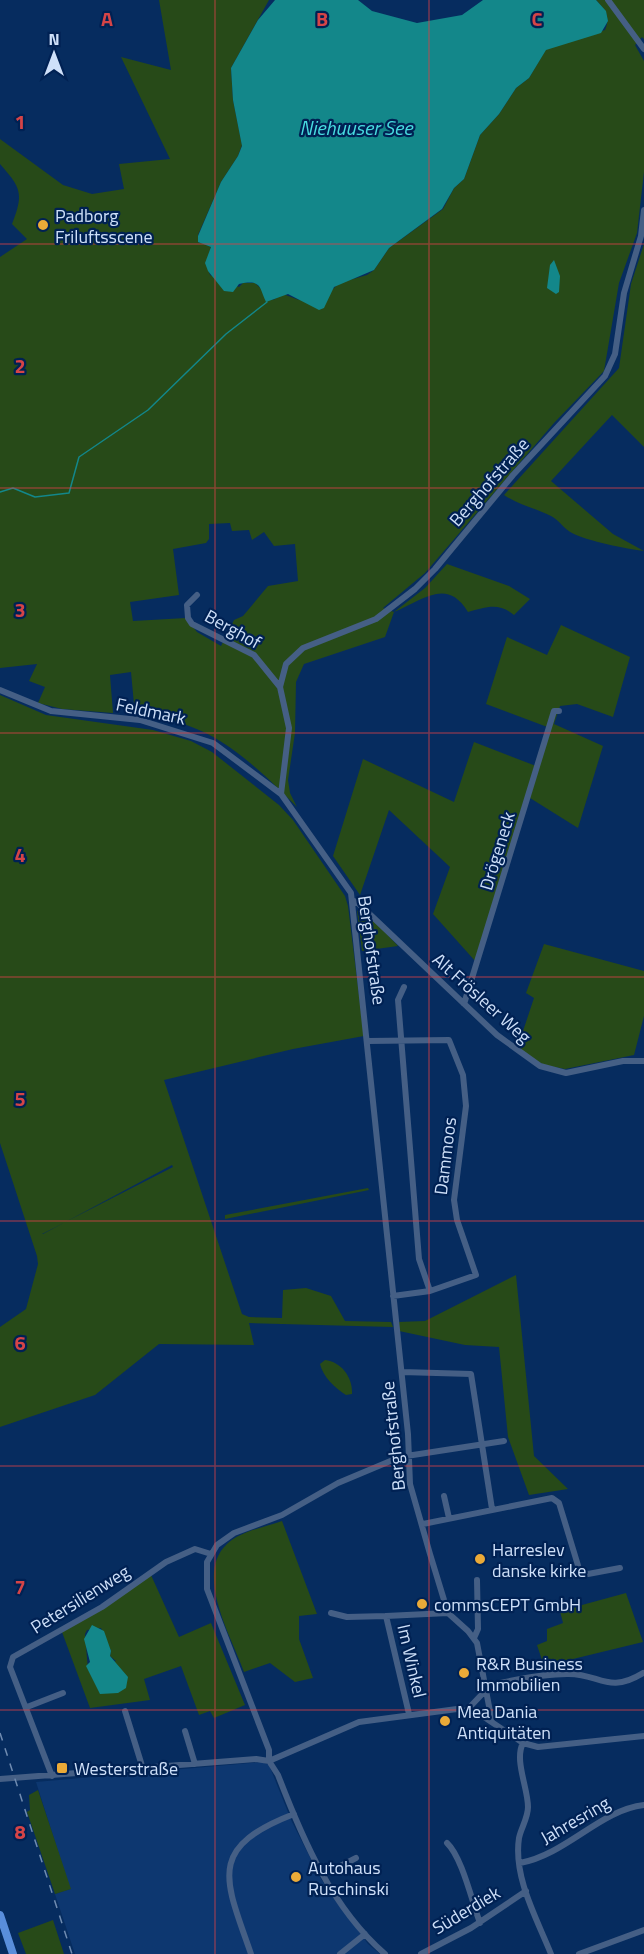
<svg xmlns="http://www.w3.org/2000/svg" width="644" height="1954" font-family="'Titillium Web',sans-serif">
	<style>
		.built { fill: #0d3770 }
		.green { fill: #274a18; fill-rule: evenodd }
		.water { fill: #13878a }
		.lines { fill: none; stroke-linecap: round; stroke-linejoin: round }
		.stream { stroke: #13878a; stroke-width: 1.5 }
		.minor { stroke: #455f85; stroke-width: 6 }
		.major { stroke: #598edb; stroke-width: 8 }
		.rail { stroke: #708cb1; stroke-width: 1.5; stroke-dasharray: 8 8; stroke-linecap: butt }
		.grid { fill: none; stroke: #d54447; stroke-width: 1.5; stroke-opacity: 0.55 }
		.poi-dot { fill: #eaaa38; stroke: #002153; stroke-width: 2 }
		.labels { text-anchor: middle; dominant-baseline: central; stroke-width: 4.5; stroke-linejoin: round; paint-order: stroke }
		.poi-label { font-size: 18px; fill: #cee0f9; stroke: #002153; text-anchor: start }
		.street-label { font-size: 18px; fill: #cee0f9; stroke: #002153 }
		.water-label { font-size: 20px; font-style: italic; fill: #47dce0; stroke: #002153 }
		.grid-label { font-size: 20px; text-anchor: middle; font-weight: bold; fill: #d54447; stroke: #002153; stroke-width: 4.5; stroke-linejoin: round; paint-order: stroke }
	</style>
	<rect width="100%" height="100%" fill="#062c5f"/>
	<path class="built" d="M262,1762L269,1765L292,1822L321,1879L368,1944L380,1954H75L55,1894L70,1889L36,1782Z"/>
	<path class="green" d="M159,0H269L231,68L233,100L242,145L238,156L221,182L198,235V242L211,247L206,263L210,275L239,287L243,283H255L273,300L283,294L299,300L331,291L339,283L367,275L374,270L389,248L443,209L454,188L464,179L480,135L499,114L516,88L529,78L546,49L605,30C611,16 605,10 596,0H644V39L642,37L635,45L644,61V172L637,233L619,283L604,371L554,423L425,573L383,608L394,612L425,588L447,564L509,586L530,599L514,615C499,602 486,607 468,612C447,577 423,600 394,612L385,637L304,664L296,682L295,733L288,780L290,793L297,807C267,777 230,740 189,726C172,719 153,717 135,715L131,672L110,675L113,713L62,709L38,703L45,687L29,681L37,664L0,668V257L27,239L12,224C24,193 21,188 0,164V139L63,185L92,194L124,189L119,164L170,159L121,57L171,70ZM230,523L232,531L249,530L252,540L264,532L274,546L295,544L298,581L268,586L243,616L234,620L221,646L197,632L186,618L133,621L130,602L179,595L173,549L206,543L209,539V524Z
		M644,244V447L612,415L551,481L613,534L644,551C627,549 587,541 572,533C564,529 559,520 551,516C535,508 519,505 504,495L619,368L631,284Z
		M561,625L630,657L613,717L577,704L560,706L554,724L603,746L578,828L530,798L550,728L486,704L507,637L547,655Z
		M0,695L46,715L153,730L191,741L212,752L279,805L293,820L345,896L348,906L364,1036L293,1049L164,1080L242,1314L249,1317L282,1318L283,1290L306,1288L331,1296L345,1321L391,1322L393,1327L249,1323L254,1345L159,1344L95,1395L0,1427V1327L26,1309L38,1264L37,1256L0,1143ZM172,1165L173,1167L42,1234H43Z
		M474,742L536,766L476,962L433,914L450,867L389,810L360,895L333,856L363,759L454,802Z
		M362,908L398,946L362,951L357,911Z
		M544,944L644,971V1016L634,1055L565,1069L544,1065L517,1049L534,998L526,993Z
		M368,1188L369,1190L225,1219V1215Z
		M516,1275L534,1456L568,1489L529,1495L508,1437L499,1347L465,1345L399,1331L398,1322L425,1321Z
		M325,1360C342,1362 353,1378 352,1394L346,1395C335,1388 323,1377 320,1364Z
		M282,1521L317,1614L299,1616V1639L313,1678L295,1682L270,1663L244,1672C232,1638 194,1574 227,1544C240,1531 266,1527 282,1521Z
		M151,1575L179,1637L211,1623L245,1705L214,1718L210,1711L199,1715L181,1666L144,1679L150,1700L90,1708L62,1632ZM101,1628L111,1651L110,1656L116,1661L88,1670L85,1634L87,1630Z
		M626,1593L643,1642L544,1666L537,1645L547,1641V1629L563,1623L560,1611Z
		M38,1790L71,1889L55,1894L27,1812L30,1810L29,1795Z
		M53,1920L64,1954H26L18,1933Z"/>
	<path class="water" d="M275,0H358L372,11L417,23L462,15L483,0H596L606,11L608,21L601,33L546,50L529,78L516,88L499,114L480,135L464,179L454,188L442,209L389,248L374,270L334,287L324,308L319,310L288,294L266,302C259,287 262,279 239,284L233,292L224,291L208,271L205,263L211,247L198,242V236L221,182L238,156L242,146L233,100L231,68L258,20Z
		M554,260L560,276L559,292L556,294L547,288L550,265Z
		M92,1625L104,1631L111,1651L110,1656L128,1677L126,1688L118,1693L100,1694L86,1666L90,1662L84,1639Z"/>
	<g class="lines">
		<path class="stream" d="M0,492L13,488L35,497L69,493L79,457L148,410L226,334L267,302"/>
		<path class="minor" d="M608,0L644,49
			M197,595L187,605L188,618L192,624L254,655L280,687
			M0,690L51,711L140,720L213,743L281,794L351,893L408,1434L410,1484L430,1554L448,1613L468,1631L477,1643L492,1722
			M281,794L289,728L280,687L286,664L303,648L376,619L415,589L435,569L513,475L605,376L615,354L624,293L641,236L644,210
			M354,901L359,904L497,1035L540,1066L566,1073L623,1061H644
			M404,987L398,1000L419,1259L430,1291
			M464,1004L554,711H559
			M368,1041L449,1040L463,1075L466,1106L454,1200L457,1220L476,1275L430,1291L393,1296
			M402,1372L471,1374L492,1509
			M444,1496L449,1518
			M423,1524L552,1498L559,1503L580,1572L588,1574L620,1568
			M331,1613L347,1617L386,1616
			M474,1638L478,1629L477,1580
			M484,1686C511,1681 540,1674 567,1674C600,1673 607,1695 643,1673
			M27,1707L63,1693
			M467,1710L485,1691
			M125,1711L143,1769
			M409,1714L386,1616L448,1613
			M185,1731L195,1764
			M523,1743C514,1760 528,1788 528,1807C528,1818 521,1828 519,1838C513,1877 537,1919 551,1954
			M269,1761V1750L207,1589V1562L217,1545L234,1533L282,1515L338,1483L400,1457L504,1441
			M269,1761L278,1775C303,1840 332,1908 385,1954
			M52,1776L10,1667L13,1657L102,1607L166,1562L195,1549L211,1554
			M0,1779L256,1759L269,1761L359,1722L457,1709L481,1715L523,1743L538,1747L644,1736
			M447,1843C462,1857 472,1902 480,1923
			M520,1863C567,1854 600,1810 644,1805
			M323,1875L356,1858
			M251,1954C225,1879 206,1848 294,1814
			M340,1954L365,1934
			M421,1954L471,1928L526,1891
			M579,1954L644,1930"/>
		<path class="major" d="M0,1915L13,1954"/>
		<path class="rail" d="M0,1733L72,1954"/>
	</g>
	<path class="grid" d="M215,0V1954M429,0V1954M0,244H644M0,488H644M0,733H644M0,977H644M0,1221H644M0,1466H644M0,1710H644"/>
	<g class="poi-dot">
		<circle cx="43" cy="225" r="6"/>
		<circle cx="480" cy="1559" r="6"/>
		<circle cx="422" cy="1604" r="6"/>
		<circle cx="464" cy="1673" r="6"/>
		<circle cx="445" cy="1721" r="6"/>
		<rect x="56" y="1762" width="12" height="12" rx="3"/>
		<circle cx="296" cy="1877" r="6"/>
	</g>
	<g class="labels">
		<g class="poi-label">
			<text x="55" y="215">Padborg<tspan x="55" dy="21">Friluftsscene</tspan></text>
			<text x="492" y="1549">Harreslev<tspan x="492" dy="21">danske kirke</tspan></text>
			<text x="434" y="1604">commsCEPT GmbH</text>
			<text x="476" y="1663">R&amp;R Business<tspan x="476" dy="21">Immobilien</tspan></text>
			<text x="457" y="1711">Mea Dania<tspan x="457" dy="21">Antiquitäten</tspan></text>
			<text x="74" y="1768">Westerstraße</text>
			<text x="308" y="1867">Autohaus<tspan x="308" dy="21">Ruschinski</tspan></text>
		</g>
		<g class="street-label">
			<text transform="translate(489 482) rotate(-49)">Berghofstraße</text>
			<text transform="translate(233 629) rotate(29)">Berghof</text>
			<text transform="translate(151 711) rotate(12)">Feldmark</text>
			<text transform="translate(497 851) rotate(-73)">Drögeneck</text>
			<text transform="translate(372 950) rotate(82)">Berghofstraße</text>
			<text transform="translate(482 998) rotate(42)">Alt Frösleer Weg</text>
			<text transform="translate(445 1156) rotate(-83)">Dammoos</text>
			<text transform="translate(393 1436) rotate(-96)">Berghofstraße</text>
			<text transform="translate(80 1599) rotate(-32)">Petersilienweg</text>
			<text transform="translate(412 1661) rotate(77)">Im Winkel</text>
			<text transform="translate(575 1820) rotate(-30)">Jahresring</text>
			<text transform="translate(466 1910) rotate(-31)">Süderdiek</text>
		</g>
		<g class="water-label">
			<text x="356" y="127">Niehuuser See</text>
		</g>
	</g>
	<g class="grid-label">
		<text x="107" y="26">A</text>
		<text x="322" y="26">B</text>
		<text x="537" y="26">C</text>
		<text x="20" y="129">1</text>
		<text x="20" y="373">2</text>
		<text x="20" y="617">3</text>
		<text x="20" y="862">4</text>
		<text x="20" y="1106">5</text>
		<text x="20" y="1350">6</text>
		<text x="20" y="1594">7</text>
		<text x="20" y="1839">8</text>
	</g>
	<g transform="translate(54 54)" stroke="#002153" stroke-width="4.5" paint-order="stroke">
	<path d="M0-4.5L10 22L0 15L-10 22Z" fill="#cee0f9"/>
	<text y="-9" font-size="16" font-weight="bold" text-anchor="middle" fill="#cee0f9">N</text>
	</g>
</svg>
